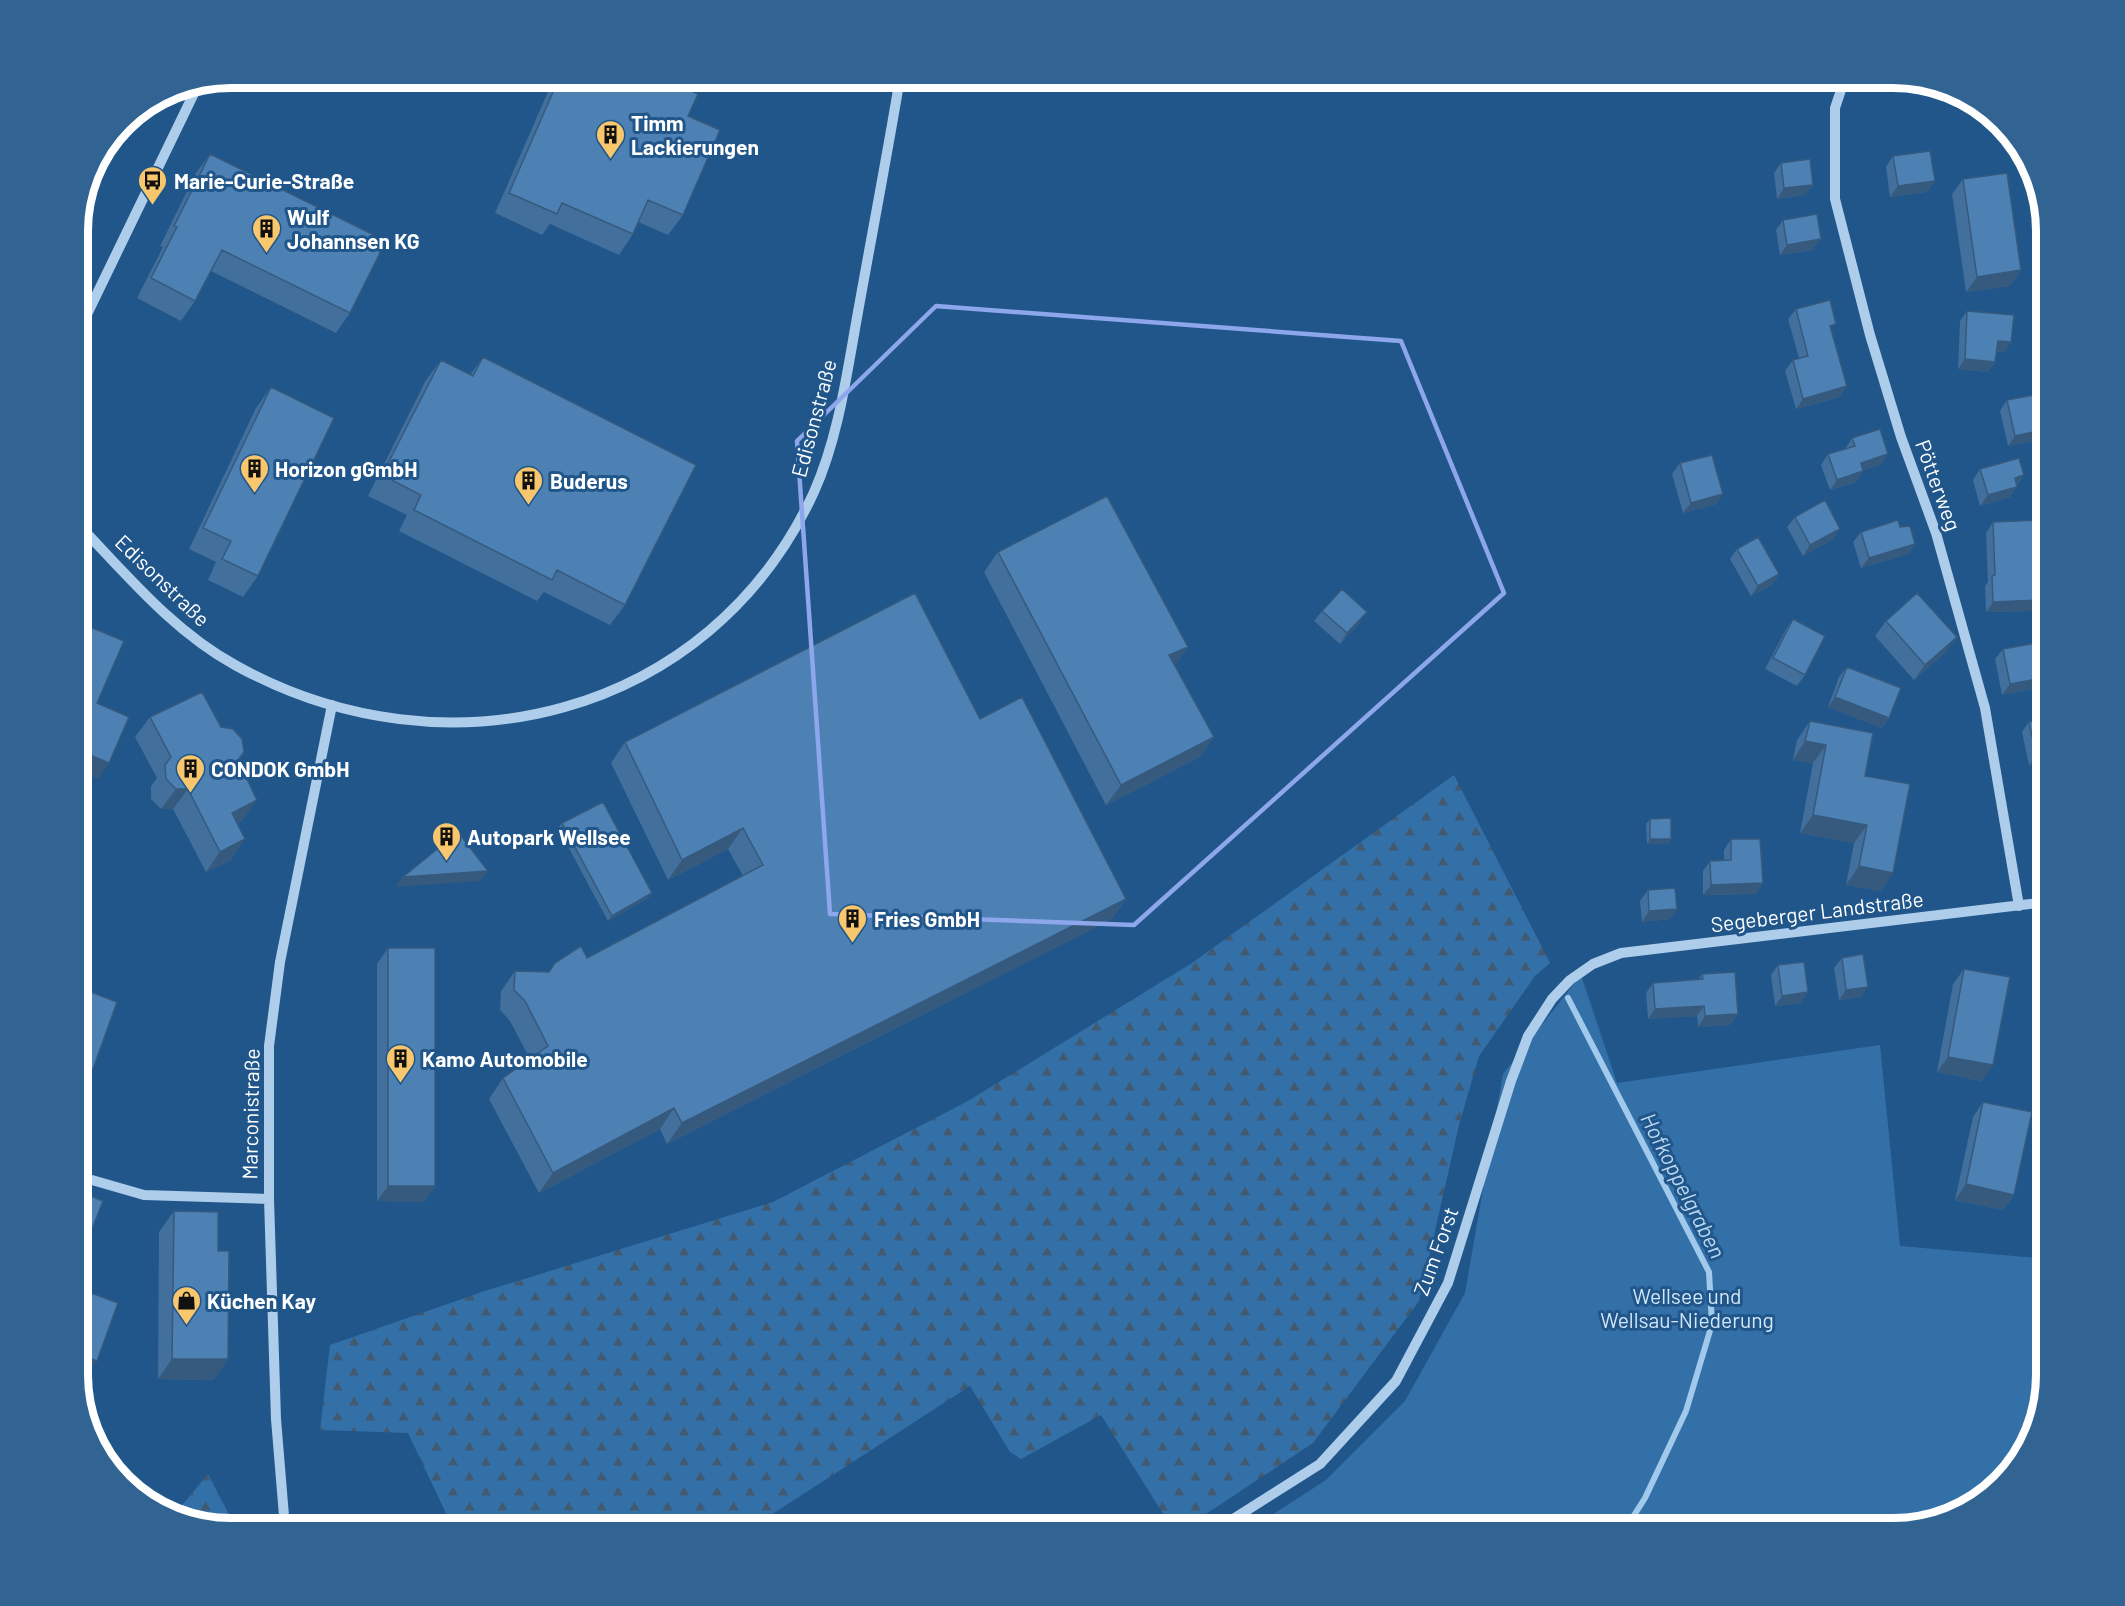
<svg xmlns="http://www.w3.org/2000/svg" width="2125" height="1606" font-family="Barlow,sans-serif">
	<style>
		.forest { fill: url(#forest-firs) }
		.park { fill: #3470a8 }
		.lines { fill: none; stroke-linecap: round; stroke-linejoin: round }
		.stream { stroke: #a0c9ec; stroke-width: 6 }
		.minor { stroke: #adcdeb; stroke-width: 10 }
		.wall { fill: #426f9b }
		.shaded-wall { fill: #365a7e }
		.building { fill: #4d81b4; stroke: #365a7e; stroke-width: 1.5 }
		.marked { fill: none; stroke: #8ea6ec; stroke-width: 4.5; stroke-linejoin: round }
		.labels { text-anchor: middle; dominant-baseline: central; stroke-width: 6; stroke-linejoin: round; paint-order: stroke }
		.poi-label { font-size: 21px; font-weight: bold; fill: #fff; stroke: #20568a; text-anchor: start }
		.street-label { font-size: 21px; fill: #fff; stroke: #20568a }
		.park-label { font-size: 21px; fill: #d1e6f8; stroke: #20568a }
		.water-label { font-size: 22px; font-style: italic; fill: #b8d7f2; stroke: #20568a }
		.rim { fill: none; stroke: #fff; stroke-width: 8 }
	</style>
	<defs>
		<pattern id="forest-firs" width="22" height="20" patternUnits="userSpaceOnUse" patternTransform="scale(1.5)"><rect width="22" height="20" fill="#3470a8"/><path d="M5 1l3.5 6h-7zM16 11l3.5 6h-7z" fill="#425a71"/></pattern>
	</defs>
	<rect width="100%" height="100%" fill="#20568a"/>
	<path class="forest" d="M1454,775L1550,963L1535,976L1479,1056L1459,1125L1419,1301L1313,1443L1185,1528H1172L1101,1415L1021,1459L1010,1452L970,1386L751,1528H453L408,1433L320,1430L330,1345L482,1292L773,1202L968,1101L1192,963Z
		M208,1474L236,1528L182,1520L174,1515Z"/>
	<path class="park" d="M1581,975L1617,1083L1880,1045L1900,1246L2047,1259V1375L2039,1424L2015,1468L1961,1512L1894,1528H1252L1326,1480L1405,1401L1465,1293L1503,1074Z"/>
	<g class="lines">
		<path class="stream" d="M1568,998L1709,1272L1712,1324L1686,1411L1645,1498L1626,1528"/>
		<path class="minor" d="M1845,78L1835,108V199L1870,335L1901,437L1936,533L1985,708L2019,906
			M78,333L198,85
			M78,524C127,575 173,631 235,665C445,782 710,718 814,492C839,436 847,372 858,312C872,234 887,156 900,78
			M78,1176L144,1195L269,1199
			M285,1528L276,1419L269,1199V1046L280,962L332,705
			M1219,1528L1320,1464L1396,1381L1448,1283L1511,1081L1528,1036L1552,999L1570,980L1593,964L1621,953L2047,902"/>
	</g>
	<path class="wall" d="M554,78H611L614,79L615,78H661L688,116L683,215L668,235L638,222L633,234L619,255L550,224L542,235L495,213Z
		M1795,78H1820L1811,92L1793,88Z
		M210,154L350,313L336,333L211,271L195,301L181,321L137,298L163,247L160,246L196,173Z
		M1893,156L1935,181L1927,192L1890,197L1886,167Z
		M1781,163L1813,185L1805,195L1777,199L1774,173Z
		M1963,179L2021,270L2010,286L1966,292L1952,194Z
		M1783,220L1813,250L1780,255L1776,230Z
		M1796,309L1832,330L1840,397L1796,409L1785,371L1793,360L1799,358L1788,319Z
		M1967,311L2011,342L2004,352H1997L1995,362L1988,372L1958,369L1960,321Z
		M483,357L625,605L610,625L544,592L537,601L399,531L407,515L368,496L426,380L441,360L470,375Z
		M271,387L258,576L243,597L208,580L216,562L189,549L256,408Z
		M2007,400L2042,430L2034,441L2008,446L2000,411Z
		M1852,438L1888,454L1880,465L1863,470L1856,482L1830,490L1821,465L1828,454L1845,449Z
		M1680,463L1723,494L1716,504L1683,513L1672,474Z
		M1980,469L2024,475L2017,485L2010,497L1980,506L1973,480Z
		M2042,513L2047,621L2034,622L2033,611L1986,612L1985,586L1988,582L1986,533L1993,522L2037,520Z
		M1795,517L1840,529L1833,539L1803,556L1787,527Z
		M1900,527L1915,544L1908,554L1861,568L1853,542L1861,532Z
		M1737,549L1779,574L1772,585L1751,596L1730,559Z
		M998,552L1188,647L1175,665L1214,737L1200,757L1106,805L984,572Z
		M1322,611L1360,622L1340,644L1314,621Z
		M1793,619L1805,675L1797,686L1765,669L1786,629Z
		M1886,621L1946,652L1914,680L1875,636Z
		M2003,649L2036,688L2002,695L1995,659Z
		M1847,667L1889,718L1882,728L1828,707L1839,677Z
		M150,717L238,761L243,820L238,823L231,860L206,872L173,809H161L151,799V786L157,778L135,737Z
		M2047,718V761L2029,765L2022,732L2029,722Z
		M980,719L1126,899L1112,919L667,1144L660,1129L539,1193L489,1099L503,1078L530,1059L510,1021L500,1010L501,991L515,971L549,972L587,958L743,876L728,849L668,880L611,763L625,742Z
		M1810,721L1865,776L1881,891L1846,885L1854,843L1800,833L1813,763L1793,760L1797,740Z
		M2047,800V844L2037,811L2044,801Z
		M1650,819L1671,839L1668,844H1647L1646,824Z
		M562,823L652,893L648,898L608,921L558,828Z
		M1731,839L1756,894L1703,895V871L1710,861H1724V850Z
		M1648,890L1670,919L1642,922L1640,901Z
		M388,948L435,1186L424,1202L377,1201V964Z
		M1842,958L1861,997L1839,1000L1834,968Z
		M1778,965L1801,1003L1775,1006L1771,975Z
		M1964,969L1982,1081L1937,1072L1953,984Z
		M1702,974L1738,1014L1730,1025L1698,1027L1697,1016L1648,1019L1646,993L1653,983L1699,979Z
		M1983,1102L2014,1195L2003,1210L1955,1200L1973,1117Z
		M174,1211L218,1251L228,1359L213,1380L158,1379L159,1232Z"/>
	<path class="shaded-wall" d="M1799,78H1802L1819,82L1811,92L1793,88Z
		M1935,181L1927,192L1890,197L1898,186Z
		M1813,185L1805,195L1777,199L1784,188Z
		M1821,239L1813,250L1780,255L1787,245Z
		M2021,270L2010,286L1966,292L1977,277Z
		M1998,341L2011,342L2004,352L1991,351Z
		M1965,359L1995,362L1988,372L1958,369Z
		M1847,386L1840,397L1796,409L1803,399Z
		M2042,430L2034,441L2008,446L2015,436Z
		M1888,454L1880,465L1853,473L1861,463Z
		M1863,471L1856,482L1830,490L1837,480Z
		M2024,475L2016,485L2015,478Z
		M2017,487L2010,497L1980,506L1988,495Z
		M1723,494L1716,504L1683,513L1691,503Z
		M1840,529L1833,539L1803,556L1810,545Z
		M1915,544L1908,554L1861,568L1869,558Z
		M1779,574L1772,585L1751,596L1758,586Z
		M2040,600L2033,611L1986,612L1993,602Z
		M1367,612L1360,622L1340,644L1347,633Z
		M2041,612H2047V621L2034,622Z
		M1957,637L1946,652L1914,680L1925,665Z
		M1188,647L1174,667L1169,655Z
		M2043,678L2036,688L2002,695L2010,684Z
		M1835,697L1889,718L1882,728L1828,707Z
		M1214,737L1200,757L1106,805L1121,785Z
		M1805,741L1826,745L1813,763L1793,760Z
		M78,750L109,763L98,779L78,770Z
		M2047,752V761L2029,765L2036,755Z
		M176,789H188L173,809H161Z
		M257,800L243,820L218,833L232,813Z
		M1813,815L1867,825L1854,843L1800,833Z
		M743,828L728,849L668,880L682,860Z
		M245,839L231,860L206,872L220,852Z
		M1650,839H1671L1668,844H1647Z
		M1859,866L1893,873L1881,891L1846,885Z
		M488,871L480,881L395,887L403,877Z
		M1763,883L1756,894L1703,895L1711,885Z
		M652,893L648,898L608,921L612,916Z
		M1126,899L1112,919L667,1144L682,1123Z
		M1677,909L1670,919L1642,922L1649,911Z
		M1868,987L1861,997L1839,1000L1846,990Z
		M1808,992L1801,1003L1775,1006L1782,996Z
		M1704,1006L1697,1016L1648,1019L1655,1009Z
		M1738,1014L1730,1025L1698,1027L1705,1016Z
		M1948,1057L1993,1065L1982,1081L1937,1072Z
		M78,1063L93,1069L82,1084L78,1083Z
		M674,1108L660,1129L539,1193L553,1173Z
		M1966,1184L2014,1195L2003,1210L1955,1200Z
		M388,1186H435L424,1202L377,1201Z
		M78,1250L83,1252L78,1258Z
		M78,1354L97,1361L83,1380L78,1378Z
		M172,1359H228L213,1380L158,1379Z"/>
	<path class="building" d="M559,78H611L618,81L619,78H661L698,94L688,116L720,130L683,215L648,200L633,234L562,203L557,214L509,193Z
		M1802,78H1820L1819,82Z
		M1930,151L1935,181L1898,186L1893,156Z
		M210,154L386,241L350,313L222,250L195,301L151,278L177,227L174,226Z
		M1810,159L1813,185L1784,188L1781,163Z
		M2007,173L2021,270L1977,277L1963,179Z
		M1817,214L1821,239L1787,245L1783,220Z
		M1830,300L1836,324L1830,326L1847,386L1803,399L1793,360L1808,356L1796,309Z
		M1967,311L2014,315L2011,342L1998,341L1995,362L1965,359Z
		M483,357L696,465L625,605L557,570L552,580L414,510L421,495L382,475L441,360L473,376Z
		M271,387L334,418L258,576L222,559L231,541L203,528Z
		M2034,395L2042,430L2015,436L2007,400Z
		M1880,429L1888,454L1861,463L1863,471L1837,480L1828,454L1855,446L1852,438Z
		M1712,455L1723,494L1691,503L1680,463Z
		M2019,458L2024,475L2015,478L2017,487L1988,495L1980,469Z
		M1107,496L1188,647L1169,655L1214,737L1121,785L998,552Z
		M1825,500L1840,529L1810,545L1795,517Z
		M2047,512V612H2041L2040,600L1993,602L1992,576L1995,575L1993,522L2042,520V513Z
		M1898,520L1900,527L1910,526L1915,544L1869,558L1861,532Z
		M1758,537L1779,574L1758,586L1737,549Z
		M1342,589L1367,612L1347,633L1322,611Z
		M915,593L980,719L1022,697L1126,899L682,1123L674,1108L553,1173L503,1078L548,1046L525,1001L514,990L515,971L549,972L555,963L581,946L587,958L763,865L743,828L682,860L625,742Z
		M1917,593L1957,637L1925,665L1886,621Z
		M1793,619L1825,636L1805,675L1773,658Z
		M78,622L124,641L97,703L129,717L109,763L78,750Z
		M2036,643L2043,678L2010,684L2003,649Z
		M1847,667L1901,688L1889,718L1835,697Z
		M202,692L221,727L233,729L242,739L244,752L238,760L257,800L232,813L245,839L220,852L188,789H176L166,779L165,765L171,757L150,717Z
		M2047,718V752L2036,755L2029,722Z
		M1810,721L1873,733L1865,776L1910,784L1893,873L1859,866L1867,825L1813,815L1826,745L1805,741Z
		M2047,800V810L2044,801Z
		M603,802L652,893L612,916L562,823Z
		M1671,818V839H1650V819Z
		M458,832L488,871L403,877Z
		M1731,839H1760L1763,883L1711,885L1710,861L1731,860Z
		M1675,888L1677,909L1649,911L1648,890Z
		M388,948H435V1186H388Z
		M1863,954L1868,987L1846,990L1842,958Z
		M1804,962L1808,992L1782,996L1778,965Z
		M1964,969L2010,977L1993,1065L1948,1057Z
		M1735,972L1738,1014L1705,1016L1704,1006L1655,1009L1653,983L1703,979L1702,974Z
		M78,987L117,1002L93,1069L78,1063Z
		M1983,1102L2032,1112L2014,1195L1966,1184Z
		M78,1191L103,1201L83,1252L78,1250Z
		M174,1211L218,1212V1251H229L228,1359H172Z
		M78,1288L118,1303L97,1361L78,1354Z"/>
	<path class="marked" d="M936,306L1401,341L1504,593L1134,925L830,914L797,441Z"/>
	<defs>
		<symbol id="building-pin" viewBox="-11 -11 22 30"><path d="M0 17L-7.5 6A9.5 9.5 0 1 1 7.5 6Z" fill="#f8c76d" stroke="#20568a"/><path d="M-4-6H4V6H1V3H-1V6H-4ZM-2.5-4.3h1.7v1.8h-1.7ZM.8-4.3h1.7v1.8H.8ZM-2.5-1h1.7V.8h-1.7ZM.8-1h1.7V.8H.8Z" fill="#111"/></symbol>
		<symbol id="bus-pin" viewBox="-11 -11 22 30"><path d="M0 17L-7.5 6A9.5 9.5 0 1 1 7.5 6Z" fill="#f8c76d" stroke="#20568a"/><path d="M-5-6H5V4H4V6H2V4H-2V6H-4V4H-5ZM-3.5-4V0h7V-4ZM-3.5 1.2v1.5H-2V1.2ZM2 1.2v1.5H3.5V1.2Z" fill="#111"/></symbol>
		<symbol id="shop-pin" viewBox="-11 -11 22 30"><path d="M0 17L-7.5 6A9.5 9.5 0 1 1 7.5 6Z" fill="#f8c76d" stroke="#20568a"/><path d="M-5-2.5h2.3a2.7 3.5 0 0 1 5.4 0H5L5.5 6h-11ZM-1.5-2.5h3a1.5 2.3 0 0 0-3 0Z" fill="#111"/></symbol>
	</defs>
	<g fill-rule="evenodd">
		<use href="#building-pin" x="594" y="118" width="33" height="45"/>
		<use href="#bus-pin" x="136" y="164" width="33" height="45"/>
		<use href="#building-pin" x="250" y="212" width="33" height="45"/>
		<use href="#building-pin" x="238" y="452" width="33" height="45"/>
		<use href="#building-pin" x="512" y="464" width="33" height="45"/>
		<use href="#building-pin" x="174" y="752" width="33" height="45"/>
		<use href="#building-pin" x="430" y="820" width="33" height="45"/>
		<use href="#building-pin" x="836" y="902" width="33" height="45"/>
		<use href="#building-pin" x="384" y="1042" width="33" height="45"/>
		<use href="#shop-pin" x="170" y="1284" width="33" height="45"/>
	</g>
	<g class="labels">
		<g class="poi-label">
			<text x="631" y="122">Timm<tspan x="631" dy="24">Lackierungen</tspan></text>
			<text x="174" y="180">Marie-Curie-Straße</text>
			<text x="287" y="216">Wulf<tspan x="287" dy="24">Johannsen KG</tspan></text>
			<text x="275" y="468">Horizon gGmbH</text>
			<text x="550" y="480">Buderus</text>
			<text x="211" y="768">CONDOK GmbH</text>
			<text x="467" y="836">Autopark Wellsee</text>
			<text x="874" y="918">Fries GmbH</text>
			<text x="422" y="1058">Kamo Automobile</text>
			<text x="207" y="1300">Küchen Kay</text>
		</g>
		<g class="street-label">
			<text transform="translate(813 418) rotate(-75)">Edisonstraße</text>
			<text transform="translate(1939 485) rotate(70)">Pötterweg</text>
			<text transform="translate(163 580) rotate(44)">Edisonstraße</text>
			<text transform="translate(1817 911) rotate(-7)">Segeberger Landstraße</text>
			<text transform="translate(250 1114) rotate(-89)">Marconistraße</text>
			<text transform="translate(1435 1251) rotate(-70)">Zum Forst</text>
		</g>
		<g class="park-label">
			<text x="1687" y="1295">Wellsee und<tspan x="1687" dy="24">Wellsau-Niederung</tspan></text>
		</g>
		<g class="water-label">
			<text transform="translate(1684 1185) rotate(63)">Hofkoppelgraben</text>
		</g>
	</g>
	<path d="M0 0H2125V1606H0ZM231 88H1893A143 143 0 0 1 2036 231V1375A143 143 0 0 1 1893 1518H231A143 143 0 0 1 88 1375V231A143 143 0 0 1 231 88Z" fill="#326493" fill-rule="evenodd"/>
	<path class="rim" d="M231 88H1893A143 143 0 0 1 2036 231V1375A143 143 0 0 1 1893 1518H231A143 143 0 0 1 88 1375V231A143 143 0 0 1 231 88Z"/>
</svg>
